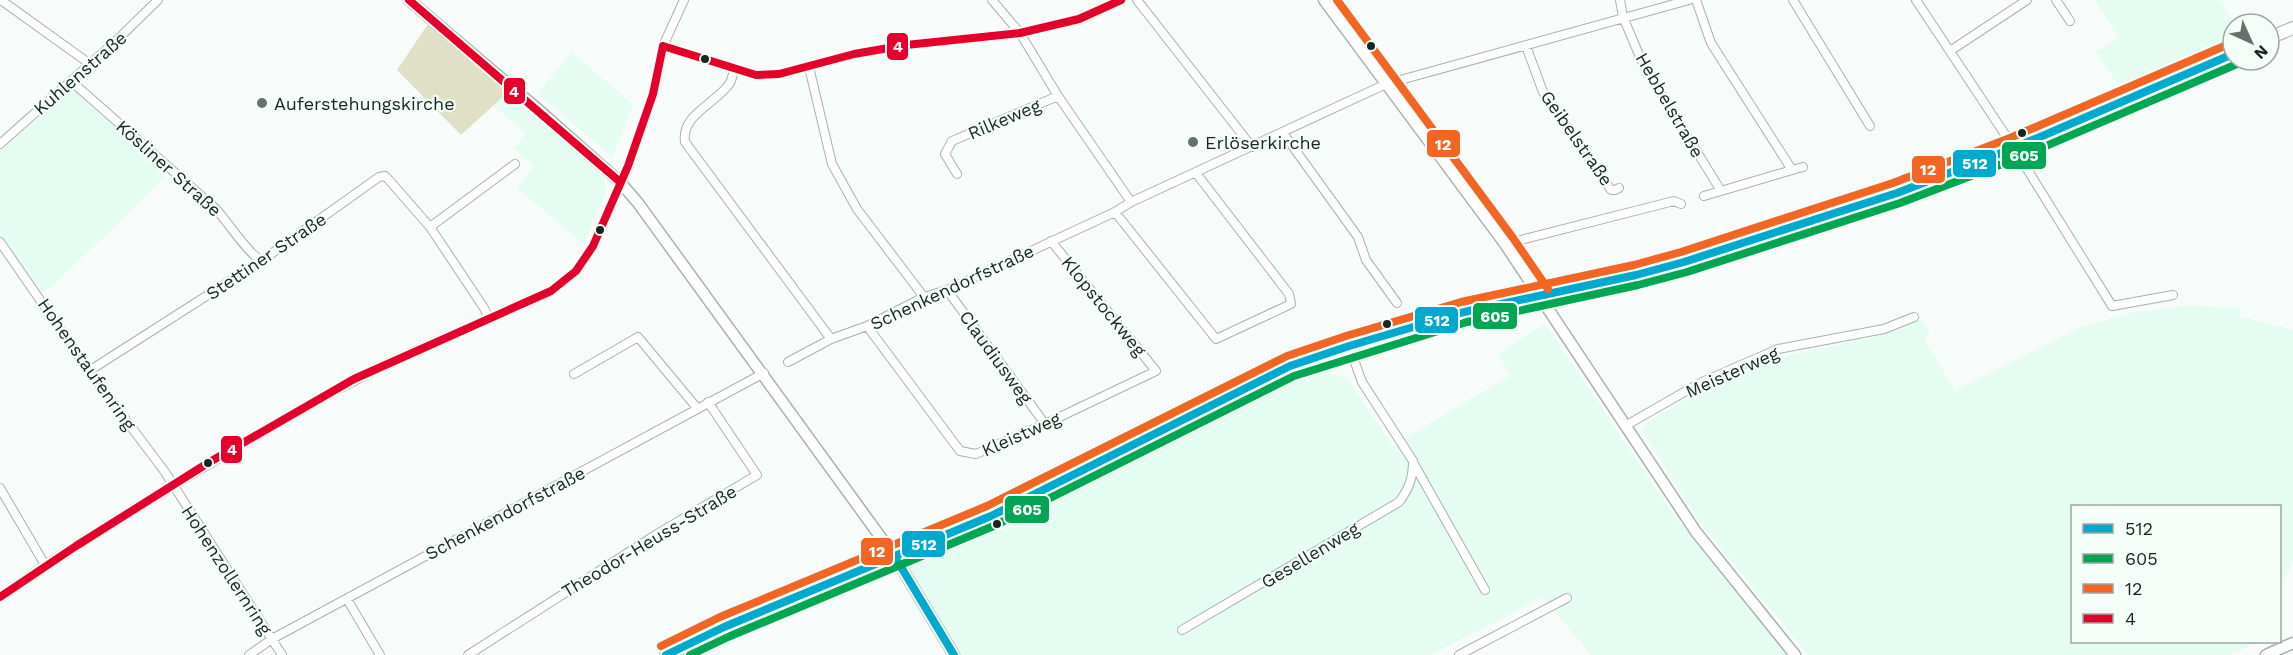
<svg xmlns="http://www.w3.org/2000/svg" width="2293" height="655" font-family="'Work Sans',sans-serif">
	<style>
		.built { fill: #e4fcf1 }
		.green { fill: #dfe0c5 }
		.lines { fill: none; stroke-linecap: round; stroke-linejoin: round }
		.minor-casing { stroke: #a9b2ae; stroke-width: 10 }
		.tertiary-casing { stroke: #a9b2ae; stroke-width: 13 }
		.secondary-casing { stroke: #a9b2ae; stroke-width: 14 }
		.minor { stroke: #fefefe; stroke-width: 8 }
		.tertiary { stroke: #fefefe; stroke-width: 10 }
		.secondary { stroke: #fefefe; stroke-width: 12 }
		.bus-1-casing { stroke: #f5fdf9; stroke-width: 12 }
		.bus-2-casing { stroke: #f5fdf9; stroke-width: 12 }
		.bus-3-casing { stroke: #f5fdf9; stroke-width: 12 }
		.bus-4-casing { stroke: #f5fdf9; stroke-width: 12 }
		.bus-1 { stroke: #00a9ce; stroke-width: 8 }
		.bus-2 { stroke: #00a651; stroke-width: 8 }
		.bus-3 { stroke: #f26522; stroke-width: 8 }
		.bus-4 { stroke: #e4002b; stroke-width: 8 }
		.bus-dot { fill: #17261f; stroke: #f5fdf9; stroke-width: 2 }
		.poi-dot { fill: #65716b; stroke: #f5fdf9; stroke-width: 2 }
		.labels { text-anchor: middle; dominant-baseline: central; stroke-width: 4.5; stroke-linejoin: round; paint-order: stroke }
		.street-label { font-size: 18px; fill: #17261f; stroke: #f5fdf9 }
		.poi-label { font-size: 18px; fill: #17261f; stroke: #f5fdf9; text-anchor: start }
		.line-badge { stroke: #f5fdf9; stroke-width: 2 }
		.badge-label { font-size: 16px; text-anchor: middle; font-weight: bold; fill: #fff }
	</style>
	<rect width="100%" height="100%" fill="#f7fbf9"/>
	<path class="built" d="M2095,0H2219L2235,24H2233V41L2121,89L2096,52L2119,38Z
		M572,52L633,105L612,157L538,93Z
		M72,88L103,117L162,165L157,172L164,178L50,289L44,291H39L0,235V152Z
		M509,91L602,176L605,184V195L584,244L517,188L534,166L514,149L526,133L493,106Z
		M2187,306L2239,308L2241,317L2293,330V561L2280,587V506H2072V642H2250L2248,647L2228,655H1808L1701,524L1643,432L1646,424L1704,388L1780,358L1883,335L1921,318L1930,334L1924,339L1955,391L2079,328L2134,312Z
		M1545,324L1680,524H1682L1788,655H1591L1543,597L1431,655H959L906,563L937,550L1196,422L1312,366L1347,379L1393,446L1511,375L1497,354Z"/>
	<path class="green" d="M428,24L509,91L461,135L397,70Z"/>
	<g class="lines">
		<defs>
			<path id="minor" d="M1,0L90,64
				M992,0L1020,33L1058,96L1131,202
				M1137,0L1252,147
				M1620,0L1623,17L1643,64L1721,191
				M1696,0L1711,43L1792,170L1803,167
				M1793,0L1870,126
				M1916,0L2014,148L2112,306L2173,295
				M2056,0L2070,21
				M663,46L756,75L779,74L854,54L906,45L1020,33L1079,19L1121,0
				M1526,46L1543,92L1611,190H1615L1619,188
				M1950,51L2027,0
				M809,67L832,164L857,209L924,297
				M735,69C733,73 732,79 730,83C716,104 681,114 685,142L831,339
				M71,81L215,208C229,223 245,250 261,261
				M1283,133L1358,237L1366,260L1397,303
				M0,144L116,41L158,0
				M957,174L945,154L952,141L1058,96
				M1704,196L1792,170
				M1115,212L1216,339L1291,304L1289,294L1196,173
				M430,227L515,164
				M0,242L89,371L165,472L282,655
				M1505,244L1674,201L1681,204
				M947,290L1045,424
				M867,326L960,451L976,454L1045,424L1156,371L1051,241
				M788,362L831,339L867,326L924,297L947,290L1115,212L1131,202L1386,84L1689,0
				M89,371L261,261L379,177L385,176L389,180L430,227L484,308L489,319
				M574,374L638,337L697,408
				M1625,426L1700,383L1778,349L1884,329L1914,317
				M1414,464L1485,590
				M0,488L45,565
				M0,597L45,565L137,507L316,401L394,360L551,291L576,271L593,246L628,166L653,94L663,46L684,0
				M347,599L380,655
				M1182,630L1399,502C1409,489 1413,478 1413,461L1362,382L1349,346
				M249,655L272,639L764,373
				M468,655L657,534L757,475L708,402
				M1459,655L1567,598"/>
			<path id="tertiary" d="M409,0L541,112L620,182L638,203L895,557L954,655
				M1324,0L1505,244L1696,532L1795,655
				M2266,655L2293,643"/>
			<path id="secondary" d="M2269,38L2293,28
				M666,655L724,627L991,516L1290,366L1349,346L1464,312L1636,275L1684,262L1897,193L2014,148L2233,54"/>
		</defs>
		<use href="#minor" class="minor-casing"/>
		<use href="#tertiary" class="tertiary-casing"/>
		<use href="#secondary" class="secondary-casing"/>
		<use href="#minor" class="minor"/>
		<use href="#tertiary" class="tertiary"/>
		<use href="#secondary" class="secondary"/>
		<defs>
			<path id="bus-1" d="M895,557L954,655
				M666,655L724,627L991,516L1290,366L1349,346L1464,312L1636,275L1684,262L1897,193L2014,148L2233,54"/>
			<path id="bus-2" d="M690,655L728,637L996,525L1294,376L1467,322L1638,285L1687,272L1900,203L2018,158L2237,64"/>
			<path id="bus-3" d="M1337,0L1513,238L1548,289
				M661,646L720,617L987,506L1287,356L1346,336L1461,302L1634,265L1681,252L1893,183L2010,138L2229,44"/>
			<path id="bus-4" d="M409,0L620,182
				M0,597L76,546L208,463L354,379L551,291L576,271L593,246L628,166L653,94L663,46L756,75L779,74L854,54L906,45L1020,33L1079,19L1121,0"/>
		</defs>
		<use href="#bus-1" class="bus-1-casing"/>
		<use href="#bus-2" class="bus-2-casing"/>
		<use href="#bus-3" class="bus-3-casing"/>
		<use href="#bus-4" class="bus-4-casing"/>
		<use href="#bus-1" class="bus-1"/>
		<use href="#bus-2" class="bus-2"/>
		<use href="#bus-3" class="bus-3"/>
		<use href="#bus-4" class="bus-4"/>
	</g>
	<g class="bus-dot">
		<circle cx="1371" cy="46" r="5"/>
		<circle cx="705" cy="59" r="5"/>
		<circle cx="2022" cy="133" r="5"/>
		<circle cx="600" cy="230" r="5"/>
		<circle cx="1387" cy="324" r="5"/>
		<circle cx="208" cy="463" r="5"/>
		<circle cx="997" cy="524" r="5"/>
	</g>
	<g class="poi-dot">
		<circle cx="262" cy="103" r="6"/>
		<circle cx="1193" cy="142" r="6"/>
	</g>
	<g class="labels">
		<g class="street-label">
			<text transform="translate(80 73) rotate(-41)">Kuhlenstraße</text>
			<text transform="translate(1670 105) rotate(60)">Hebbelstraße</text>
			<text transform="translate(1004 119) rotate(-23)">Rilkeweg</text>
			<text transform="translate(1577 138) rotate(55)">Geibelstraße</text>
			<text transform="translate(169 168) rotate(42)">Kösliner Straße</text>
			<text transform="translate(266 256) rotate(-34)">Stettiner Straße</text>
			<text transform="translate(952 287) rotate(-25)">Schenkendorfstraße</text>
			<text transform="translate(1104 306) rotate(51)">Klopstockweg</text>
			<text transform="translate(996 357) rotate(54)">Claudiusweg</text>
			<text transform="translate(87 364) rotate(55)">Hohenstaufenring</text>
			<text transform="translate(1732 372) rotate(-24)">Meisterweg</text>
			<text transform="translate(1021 434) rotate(-24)">Kleistweg</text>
			<text transform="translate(505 513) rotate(-28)">Schenkendorfstraße</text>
			<text transform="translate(649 541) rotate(-31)">Theodor-Heuss-Straße</text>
			<text transform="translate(1310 555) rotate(-31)">Gesellenweg</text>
			<text transform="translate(227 570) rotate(57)">Hohenzollernring</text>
		</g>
		<g class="poi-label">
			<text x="274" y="103">Auferstehungskirche</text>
			<text x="1205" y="142">Erlöserkirche</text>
		</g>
	</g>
	<g class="line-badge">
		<rect x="886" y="32" width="23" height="29" rx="6" fill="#e4002b"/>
		<rect x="503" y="77" width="23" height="28" rx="6" fill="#e4002b"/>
		<rect x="1426" y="129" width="35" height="29" rx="6" fill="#f26522"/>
		<rect x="2001" y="141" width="46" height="29" rx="6" fill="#00a651"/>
		<rect x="1952" y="149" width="45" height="29" rx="6" fill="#00a9ce"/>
		<rect x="1911" y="155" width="35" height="29" rx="6" fill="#f26522"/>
		<rect x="1472" y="302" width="46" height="28" rx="6" fill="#00a651"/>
		<rect x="1414" y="306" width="45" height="28" rx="6" fill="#00a9ce"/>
		<rect x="220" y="435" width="23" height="29" rx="6" fill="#e4002b"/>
		<rect x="1004" y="495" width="46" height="29" rx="6" fill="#00a651"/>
		<rect x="901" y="530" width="45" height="28" rx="6" fill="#00a9ce"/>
		<rect x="860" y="537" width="34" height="29" rx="6" fill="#f26522"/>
	</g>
	<g class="badge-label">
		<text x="898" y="52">4</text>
		<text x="514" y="97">4</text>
		<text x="1443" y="150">12</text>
		<text x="2024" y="161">605</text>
		<text x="1975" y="169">512</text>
		<text x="1928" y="175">12</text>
		<text x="1495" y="322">605</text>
		<text x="1437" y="326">512</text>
		<text x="232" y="455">4</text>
		<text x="1027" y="515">605</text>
		<text x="924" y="550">512</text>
		<text x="877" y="557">12</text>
	</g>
	<rect x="2071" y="505" width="210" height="138" fill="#f5fdf9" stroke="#9ca7a2" stroke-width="1.5"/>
	<rect x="2083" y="524" width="30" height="9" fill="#00a9ce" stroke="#9ca7a2" stroke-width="1.5"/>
	<text x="2125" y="535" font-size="18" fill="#17261f">512</text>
	<rect x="2083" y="554" width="30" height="9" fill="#00a651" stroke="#9ca7a2" stroke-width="1.5"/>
	<text x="2125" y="565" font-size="18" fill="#17261f">605</text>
	<rect x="2083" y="584" width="30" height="9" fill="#f26522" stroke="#9ca7a2" stroke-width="1.5"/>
	<text x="2125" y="595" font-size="18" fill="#17261f">12</text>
	<rect x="2083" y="614" width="30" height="9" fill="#e4002b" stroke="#9ca7a2" stroke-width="1.5"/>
	<text x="2125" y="625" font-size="18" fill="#17261f">4</text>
	<g transform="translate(2251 42) rotate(135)"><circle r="28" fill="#f5fdf9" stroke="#9ca7a2" stroke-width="1.5"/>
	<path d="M0-4.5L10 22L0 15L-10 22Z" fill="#65716b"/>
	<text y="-9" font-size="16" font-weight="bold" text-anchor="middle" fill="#17261f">N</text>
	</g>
</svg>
